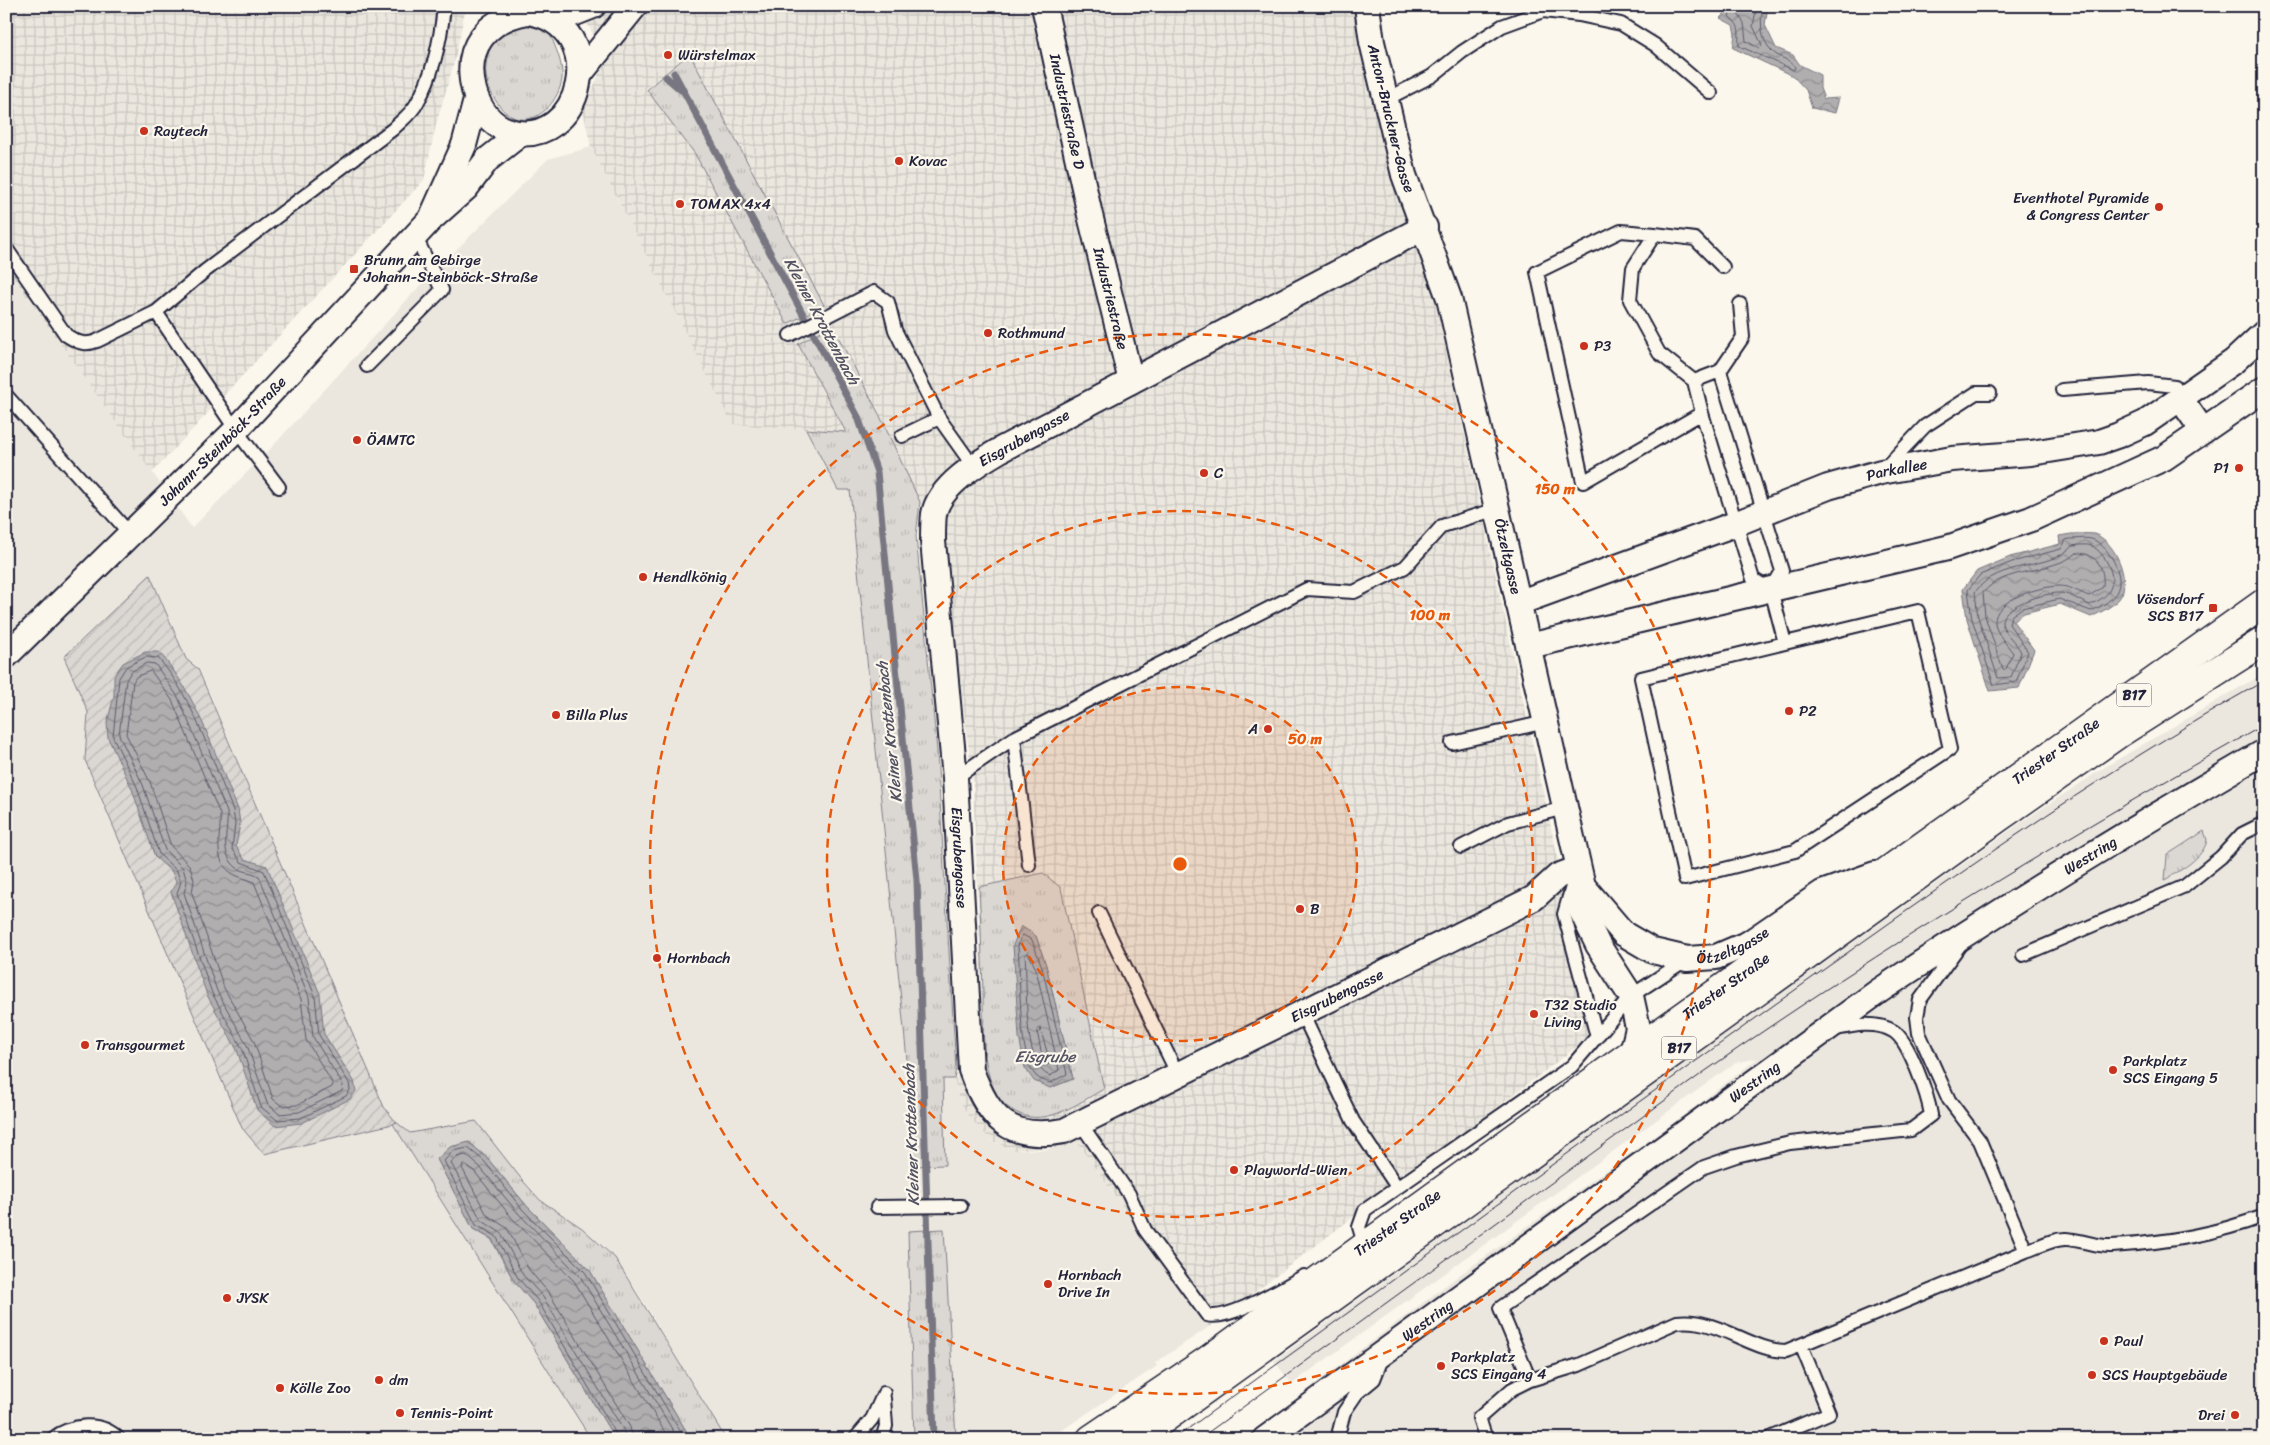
<svg xmlns="http://www.w3.org/2000/svg" width="2270" height="1445" font-family="Sriracha,sans-serif">
	<style>
		.built { fill: #ebe7df }
		.industrial { fill: url(#industrial-grid) }
		.grass { fill: url(#grass-tufts); stroke: #7e7d87; fill-rule: evenodd }
		.garden { fill: url(#garden-furrows); stroke: #7e7d87 }
		.water { fill: url(#water-waves); stroke: #787681 }
		.lines { fill: none; stroke-linecap: round; stroke-linejoin: round }
		.shore { stroke: #5b5a6a; stroke-width: 1 }
		.stream { stroke: #787681; stroke-width: 7 }
		.lane-casing { stroke: #22223b; stroke-width: 16 }
		.street-casing { stroke: #22223b; stroke-width: 28 }
		.primary-casing { stroke: #22223b; stroke-width: 31 }
		.lane { stroke: #fbf7ec; stroke-width: 12 }
		.street { stroke: #fbf7ec; stroke-width: 24 }
		.primary { stroke: #fbf7ec; stroke-width: 28 }
		.tram { stroke: #22223b; stroke-width: 1 }
		.ring { fill: none; stroke: #e8590c; stroke-width: 2.5; stroke-dasharray: 9 6 }
		.poi-dot { fill: #c8321e; stroke: #fbf7ec; stroke-width: 2 }
		.labels { text-anchor: middle; dominant-baseline: central; stroke-width: 4.5; stroke-linejoin: round; paint-order: stroke }
		.shield { fill: #fbf7ec; stroke: #636270; stroke-width: 1 }
		.shield-label { font-size: 14px; font-weight: bold; fill: #22223b }
		.poi-label { font-size: 15px; fill: #22223b; stroke: #fbf7ec; text-anchor: start }
		.street-label { font-size: 15px; fill: #22223b; stroke: #fbf7ec }
		.water-label { font-size: 16px; font-style: italic; fill: #545364; stroke: #fbf7ec }
		.centre { fill: #e8590c; stroke: #fbf7ec; stroke-width: 2.5 }
		.ring-label { font-size: 15px; text-anchor: middle; font-weight: bold; fill: #e8590c; stroke: #fbf7ec; stroke-width: 4.5; stroke-linejoin: round; paint-order: stroke }
	</style>
	<defs>
		<pattern id="industrial-grid" width="8" height="8" patternUnits="userSpaceOnUse" patternTransform="scale(1.25)"><rect width="8" height="8" fill="#ebe7df"/><path d="M0 4h8M4 0v8" fill="none" stroke="#c9c6c0"/></pattern>
		<pattern id="grass-tufts" width="24" height="20" patternUnits="userSpaceOnUse" patternTransform="scale(1.25)"><rect width="24" height="20" fill="#dbd8d3"/><path d="M3 7l-1-3M5 7V3M7 7l1-3M15 17l-1-3M17 17v-4M19 17l1-3" fill="none" stroke="#bcb9b6"/></pattern>
		<pattern id="garden-furrows" width="10" height="10" patternUnits="userSpaceOnUse" patternTransform="scale(1.25)"><rect width="10" height="10" fill="#dbd8d3"/><path d="M-1 1l2-2M0 10L10 0M9 11l2-2" fill="none" stroke="#bcb9b6"/></pattern>
		<pattern id="water-waves" width="16" height="10" patternUnits="userSpaceOnUse" patternTransform="scale(1.25)"><rect width="16" height="10" fill="#b1aeb0"/><path d="M0 5q4-4 8 0t8 0" fill="none" stroke="#908d90"/></pattern>
	</defs>
	<rect width="100%" height="100%" fill="#fbf7ec"/>
	<filter id="ink" filterUnits="userSpaceOnUse"><feTurbulence type="fractalNoise" baseFrequency=".02" numOctaves="2"/><feDisplacementMap in="SourceGraphic" scale="10" xChannelSelector="R" yChannelSelector="G"/><feConvolveMatrix kernelMatrix="1 2 1 2 8 2 1 2 1" color-interpolation-filters="sRGB"/></filter>
	<g filter="url(#ink)">
		<path class="built" d="M591,147L732,423L806,429L838,490H850L910,1090L912,1165H945L943,1079H954L959,1099L992,1141L1013,1150H1046L1075,1140L1209,1327L1155,1363L1157,1366L1049,1439H726L635,1288L615,1258L601,1244L540,1200L523,1181L410,1133L398,1125L384,1107L199,669L186,659L150,575L64,657L88,712L85,760L242,1128L264,1153L393,1124L591,1439H6V267L192,528L271,448L417,289L548,159Z
			M2264,673V1439H1243L1462,1273L1687,1113L1758,1058L1735,1063L1292,1384L1274,1361L1584,1135L2020,823L2105,767Z"/>
		<path class="industrial" d="M6,6H466L455,59L436,125L424,180L152,473L6,267Z
			M578,6H1356L1388,151L1436,305L1596,1032L1209,1327L1075,1140L1058,1152L1055,1148L1013,1150L992,1141L969,1117L959,1099L954,1079L985,1058L973,784L941,523L846,432L732,424L591,147L583,111L606,58Z"/>
		<path class="grass" d="M524,23C530,25 541,26 546,30C550,33 553,41 555,46C559,56 563,68 562,79C557,111 521,137 498,104C490,93 484,78 486,65C490,36 500,35 524,23Z
			M689,53L824,305L787,324L695,154L647,90C661,76 675,67 689,53Z
			M832,325L880,416L920,502L916,536L937,751L956,1069L954,1079H943L945,1165L912,1166L910,1090L850,490H838L806,429L846,432L798,344Z
			M2204,831L2207,840C2204,858 2179,871 2165,880L2167,855Z
			M1043,873L1061,888L1104,1089C1083,1100 1055,1121 1030,1117C1017,1115 1003,1106 997,1095C980,1065 984,1026 983,994C982,958 981,923 979,887ZM1036,936L1046,965L1073,1079L1050,1088L1016,972L1013,945Z
			M476,1121L523,1181L540,1200L582,1228L615,1258L726,1439H691L589,1269L526,1205L487,1158L469,1142L437,1159L473,1229L491,1239L514,1281L534,1304L615,1439H591L393,1124L396,1122L410,1133Z
			M944,1229L956,1439H914L908,1231Z"/>
		<path class="garden" d="M150,575L186,659L198,669L384,1107L396,1122L393,1124L264,1154L242,1128L85,760L88,712L64,657Z"/>
		<path class="water" d="M1732,6H1768L1765,25L1776,48L1793,55L1800,65L1820,75V88L1824,99L1839,98L1835,113L1812,108L1806,90L1793,76L1733,48L1735,34L1733,25L1720,18Z
			M2071,534C2078,534 2087,533 2094,534C2114,540 2129,575 2122,594C2117,605 2101,612 2091,617L2060,604L2024,613L2013,621L2034,650L2019,688L1990,691L1967,619L1963,589L1977,571L2010,557L2060,544L2059,536Z
			M145,652H159C198,696 215,756 238,809L240,824L236,846L244,859L267,866L320,994L324,1034L354,1081L356,1091L350,1099L302,1123L275,1126L257,1110L237,1050L207,995L171,892L176,882L172,872L155,857L132,789L108,738L107,723L114,696V676L123,663Z
			M1021,926L1036,936L1046,965L1073,1079L1050,1088L1034,1081L1025,1068L1019,1037L1013,945Z
			M469,1142L487,1158L526,1205L589,1269L691,1439H615L534,1304L514,1281L492,1239L473,1229L437,1159L450,1147Z"/>
		<g class="lines">
			<path class="shore" d="M1733,6L1729,16C1742,28 1738,29 1739,46L1794,70L1795,67C1789,58 1780,59 1773,52C1760,40 1760,21 1763,6
				M1740,6L1738,14L1744,23L1746,41L1759,48L1762,45L1753,26L1757,6
				M2071,539C2077,539 2088,537 2094,540C2110,548 2126,577 2116,593C2110,602 2100,607 2091,611L2059,599L2022,608L2011,616L2009,624L2028,652L2016,682L1994,685L1972,619L1968,590L1980,575L2012,562L2061,549L2066,540Z
				M2072,546C2078,545 2087,544 2092,546C2105,553 2118,577 2109,591C2105,598 2097,601 2090,605C2081,602 2071,594 2061,593C2048,592 2000,605 2002,623C2004,634 2017,643 2021,652L2011,677L1998,678L1978,617L1975,592C1999,559 2051,571 2072,546Z
				M2077,553C2097,553 2105,568 2103,587L2089,596C2080,593 2070,586 2060,586C2041,586 1993,599 1995,623C1996,634 2007,644 2013,653L2006,669L2003,670L1985,616L1983,593C2003,567 2052,574 2077,553Z
				M146,657L158,658C195,700 211,759 233,810L235,824L232,848L241,862L264,871L315,996L319,1035L349,1083L350,1090L346,1096L301,1118L277,1120L261,1107L242,1048L212,993L177,893L181,882L177,871L159,854L137,787L113,737L119,678L126,667Z
				M147,663L155,664L178,697L227,812C229,831 218,853 237,868C243,872 253,872 259,876L309,997L313,1037L343,1085L342,1091L299,1112L279,1114L267,1103L247,1045L217,991L184,893L187,882L183,868L165,850L143,785L119,735L126,680L131,672Z
				M151,671L172,700L220,814C222,835 210,862 235,875C241,878 248,879 254,882L301,999L306,1040L333,1084L332,1087L297,1105L282,1106L273,1099L254,1041L224,988L192,893L194,880L190,866L171,846L150,782L126,734L133,682L136,677Z
				M1023,935L1032,940L1042,967L1067,1074L1050,1083C1046,1081 1040,1080 1036,1076C1017,1056 1021,975 1018,946Z
				M1028,952L1036,969L1059,1070L1050,1076C1021,1066 1028,982 1025,955Z
				M1040,1028L1050,1062L1048,1065L1043,1061L1037,1031Z
				M619,1439L538,1301L518,1278L496,1236L476,1225L444,1161L453,1151L468,1148L484,1161L522,1209L585,1272L685,1439
				M625,1439L624,1431L543,1297L523,1275L501,1233L481,1220L451,1163L456,1157L466,1155L479,1166L518,1213L580,1276L678,1439
				M633,1439L630,1427L549,1293L529,1270L507,1228L487,1215L462,1168L463,1164L474,1171L512,1218L574,1281L669,1439"/>
			<path class="stream" d="M674,73L858,417L877,472L917,880L934,1439
				M666,77L681,90"/>
			<defs>
				<path id="lane" d="M1385,100L1432,76L1462,52L1502,26L1543,11L1579,15L1621,24L1655,45L1711,93
					M1655,234L1621,231L1537,272L1583,482L1702,413L1753,579L1771,590L1785,643L1918,611L1950,749L1795,851L1685,879L1641,678L1785,643
					M6,248L66,335C77,342 84,346 97,341L156,312
					M1740,304L1743,337L1720,371L1782,571L1771,590
					M790,335L874,292L888,302L895,330L939,418
					M367,366L442,290L416,238
					M1720,371L1694,381L1659,353L1630,300L1633,268L1655,234L1695,239L1723,267
					M1694,381L1702,413
					M2062,390L2148,383L2175,386L2180,398
					M6,395L131,535
					M902,436L939,418L973,466
					M1884,469L1925,426L1976,393H1990
					M279,487L236,430L156,312L205,271L393,129C401,121 412,113 417,103C433,75 441,38 444,6
					M1014,738L1029,865
					M1452,743L1546,722
					M955,778L1014,738L1307,589L1354,592L1405,567L1442,526L1497,509
					M1461,847L1508,823L1564,808
					M1575,876L1564,914L1597,1037
					M1099,913L1178,1075
					M1960,945L1920,1000L1917,1017L1919,1033L1949,1100L1980,1141L2026,1251
					M2023,955L2185,886L2221,857L2242,834L2264,823
					M1302,1013L1353,1121L1397,1187
					M1081,1124L1129,1194L1145,1230L1207,1315C1228,1322 1283,1287 1304,1276
					M877,1207L961,1206
					M1365,1247L1359,1227L1365,1210L1572,1066L1631,996L1687,959
					M1530,1380L1500,1308L1704,1167L1736,1156L1790,1143L1911,1130L1931,1115C1928,1096 1909,1040 1893,1031C1876,1021 1854,1025 1836,1029
					M52,1439C71,1424 101,1420 119,1439
					M855,1439L872,1419L884,1393
					M882,1439L886,1426L884,1398
					M1337,1439L1344,1412L1357,1393L1374,1379L1383,1356
					M1486,1439L1479,1418L1512,1389L1530,1380L1579,1365L1677,1322C1717,1317 1751,1351 1786,1351L2026,1251C2038,1247 2054,1238 2067,1239C2082,1240 2097,1247 2112,1246C2164,1243 2216,1234 2264,1216
					M1768,1439L1829,1413L1801,1345"/>
				<g id="street">
					<path id="s1" d="M1044,6L1090,215L1131,381"/>
					<path id="s2" d="M1367,6L1372,42L1404,175L1449,298L1583,886L1581,910L1598,945L1631,996L1638,1028L1632,1053"/>
					<path d="M528,12C613,26 582,152 509,131C491,125 479,109 474,90C463,47 487,19 528,12Z"/>
					<path d="M555,21L593,6"/>
					<path d="M580,74L635,6"/>
					<path d="M433,214L464,145L476,100"/>
					<path id="s3" d="M1425,227L1000,450C978,463 939,486 934,514C933,522 933,532 933,541L955,778L971,1070C989,1120 1010,1141 1064,1131L1534,898L1558,876L1577,869"/>
					<path d="M2180,398L2203,431"/>
					<path id="s4" d="M1518,603L1735,524L1828,487L1881,472L1952,459L2031,453L2099,442L2119,435L2145,423L2234,361L2264,333"/>
					<path d="M1529,646L1947,548L2031,519L2164,458L2264,389"/>
					<path id="s5" d="M6,656L236,430L430,220L466,188L487,160L520,134"/>
					<path id="s6" d="M1583,886L1624,934L1653,951L1687,959L1716,957L1749,943L1822,893L1875,874"/>
					<path id="s7" d="M1265,1439L1879,991C2004,907 2133,828 2264,752"/>
				</g>
				<g id="primary">
					<path id="s8" d="M1091,1439L1208,1360L1632,1053L2264,603"/>
					<path d="M1136,1439L1998,818L2118,734L2264,641"/>
				</g>
			</defs>
			<use href="#lane" class="lane-casing"/>
			<use href="#street" class="street-casing"/>
			<use href="#primary" class="primary-casing"/>
			<use href="#lane" class="lane"/>
			<use href="#street" class="street"/>
			<use href="#primary" class="primary"/>
			<path class="tram" d="M1174,1439C1374,1294 1574,1148 1774,1005C1934,891 2093,777 2264,681
				M1199,1439L1704,1072C1884,946 2073,833 2264,725"/>
		</g>
	</g>
	<circle cx="1180" cy="864" r="177" fill="#e8590c" fill-opacity=".12"/>
	<g class="ring">
		<circle cx="1180" cy="864" r="177"/>
		<circle cx="1180" cy="864" r="353"/>
		<circle cx="1180" cy="864" r="530"/>
	</g>
	<g class="poi-dot">
		<circle cx="668" cy="55" r="5"/>
		<circle cx="144" cy="131" r="5"/>
		<circle cx="899" cy="161" r="5"/>
		<circle cx="680" cy="204" r="5"/>
		<circle cx="2159" cy="207" r="5"/>
		<rect x="349" y="264" width="10" height="10" rx="2.5"/>
		<circle cx="988" cy="333" r="5"/>
		<circle cx="1584" cy="346" r="5"/>
		<circle cx="357" cy="440" r="5"/>
		<circle cx="2239" cy="468" r="5"/>
		<circle cx="1204" cy="473" r="5"/>
		<circle cx="643" cy="577" r="5"/>
		<rect x="2208" y="603" width="10" height="10" rx="2.5"/>
		<circle cx="1789" cy="711" r="5"/>
		<circle cx="556" cy="715" r="5"/>
		<circle cx="1268" cy="729" r="5"/>
		<circle cx="1300" cy="909" r="5"/>
		<circle cx="657" cy="958" r="5"/>
		<circle cx="1534" cy="1014" r="5"/>
		<circle cx="85" cy="1045" r="5"/>
		<circle cx="2113" cy="1070" r="5"/>
		<circle cx="1234" cy="1170" r="5"/>
		<circle cx="1048" cy="1284" r="5"/>
		<circle cx="227" cy="1298" r="5"/>
		<circle cx="2104" cy="1341" r="5"/>
		<circle cx="1441" cy="1366" r="5"/>
		<circle cx="2092" cy="1375" r="5"/>
		<circle cx="379" cy="1380" r="5"/>
		<circle cx="280" cy="1388" r="5"/>
		<circle cx="400" cy="1413" r="5"/>
		<circle cx="2235" cy="1415" r="5"/>
	</g>
	<g class="labels">
		<g class="shield">
			<rect x="2116.5" y="683.5" width="35" height="23" rx="4"/>
			<rect x="1661.5" y="1036.5" width="35" height="23" rx="4"/>
		</g>
		<g class="shield-label">
			<text x="2134" y="695">B17</text>
			<text x="1679" y="1048">B17</text>
		</g>
		<g class="poi-label">
			<text x="678" y="55">Würstelmax</text>
			<text x="154" y="131">Raytech</text>
			<text x="909" y="161">Kovac</text>
			<text x="2149" y="198" text-anchor="end">Eventhotel Pyramide<tspan x="2149" dy="17">&amp; Congress Center</tspan></text>
			<text x="690" y="204">TOMAX 4x4</text>
			<text x="364" y="260">Brunn am Gebirge<tspan x="364" dy="17">Johann-Steinböck-Straße</tspan></text>
			<text x="998" y="333">Rothmund</text>
			<text x="1594" y="346">P3</text>
			<text x="367" y="440">ÖAMTC</text>
			<text x="2229" y="468" text-anchor="end">P1</text>
			<text x="1214" y="473">C</text>
			<text x="653" y="577">Hendlkönig</text>
			<text x="2203" y="599" text-anchor="end">Vösendorf<tspan x="2203" dy="17">SCS B17</tspan></text>
			<text x="1799" y="711">P2</text>
			<text x="566" y="715">Billa Plus</text>
			<text x="1258" y="729" text-anchor="end">A</text>
			<text x="1310" y="909">B</text>
			<text x="667" y="958">Hornbach</text>
			<text x="1544" y="1005">T32 Studio<tspan x="1544" dy="17">Living</tspan></text>
			<text x="95" y="1045">Transgourmet</text>
			<text x="2123" y="1061">Parkplatz<tspan x="2123" dy="17">SCS Eingang 5</tspan></text>
			<text x="1244" y="1170">Playworld-Wien</text>
			<text x="1058" y="1275">Hornbach<tspan x="1058" dy="17">Drive In</tspan></text>
			<text x="237" y="1298">JYSK</text>
			<text x="2114" y="1341">Paul</text>
			<text x="1451" y="1357">Parkplatz<tspan x="1451" dy="17">SCS Eingang 4</tspan></text>
			<text x="2102" y="1375">SCS Hauptgebäude</text>
			<text x="389" y="1380">dm</text>
			<text x="290" y="1388">Kölle Zoo</text>
			<text x="410" y="1413">Tennis-Point</text>
			<text x="2225" y="1415" text-anchor="end">Drei</text>
		</g>
		<g class="street-label">
			<text stroke="none"><textPath href="#s1" startOffset="108">Industriestraße D</textPath></text>
			<text stroke="none"><textPath href="#s2" startOffset="115">Anton-Bruckner-Gasse</textPath></text>
			<text stroke="none"><textPath href="#s1" startOffset="300">Industriestraße</textPath></text>
			<text transform="translate(1024 438) rotate(-29)">Eisgrubengasse</text>
			<text stroke="none"><textPath href="#s5" startOffset="305">Johann-Steinböck-Straße</textPath></text>
			<text stroke="none"><textPath href="#s4" startOffset="402">Parkallee</textPath></text>
			<text stroke="none"><textPath href="#s2" startOffset="569">Ötzeltgasse</textPath></text>
			<text stroke="none"><textPath href="#s8" startOffset="1185">Triester Straße</textPath></text>
			<text stroke="none"><textPath href="#s7" startOffset="1011">Westring</textPath></text>
			<text stroke="none"><textPath href="#s3" startOffset="919">Eisgrubengasse</textPath></text>
			<text stroke="none"><textPath href="#s6" startOffset="180">Ötzeltgasse</textPath></text>
			<text stroke="none"><textPath href="#s8" startOffset="780">Triester Straße</textPath></text>
			<text stroke="none"><textPath href="#s3" startOffset="1562">Eisgrubengasse</textPath></text>
			<text stroke="none"><textPath href="#s7" startOffset="606">Westring</textPath></text>
			<text stroke="none"><textPath href="#s8" startOffset="375">Triester Straße</textPath></text>
			<text stroke="none"><textPath href="#s7" startOffset="201">Westring</textPath></text>
		</g>
		<g class="water-label">
			<text transform="translate(822 321) rotate(62)">Kleiner Krottenbach</text>
			<text transform="translate(889 732) rotate(-96)">Kleiner Krottenbach</text>
			<text x="1045" y="1056">Eisgrube</text>
			<text transform="translate(911 1135) rotate(-92)">Kleiner Krottenbach</text>
		</g>
	</g>
	<circle cx="1180" cy="864" r="8" class="centre"/>
	<g class="ring-label">
		<text x="1555" y="494">150 m</text>
		<text x="1430" y="620">100 m</text>
		<text x="1305" y="744">50 m</text>
	</g>
	<rect width="2270" height="1445" fill="none" stroke="#fbf7ec" stroke-width="25"/>
	<rect x="12" y="12" width="2245" height="1420" fill="none" stroke="#22223b" stroke-width="2" filter="url(#ink)"/>
</svg>
